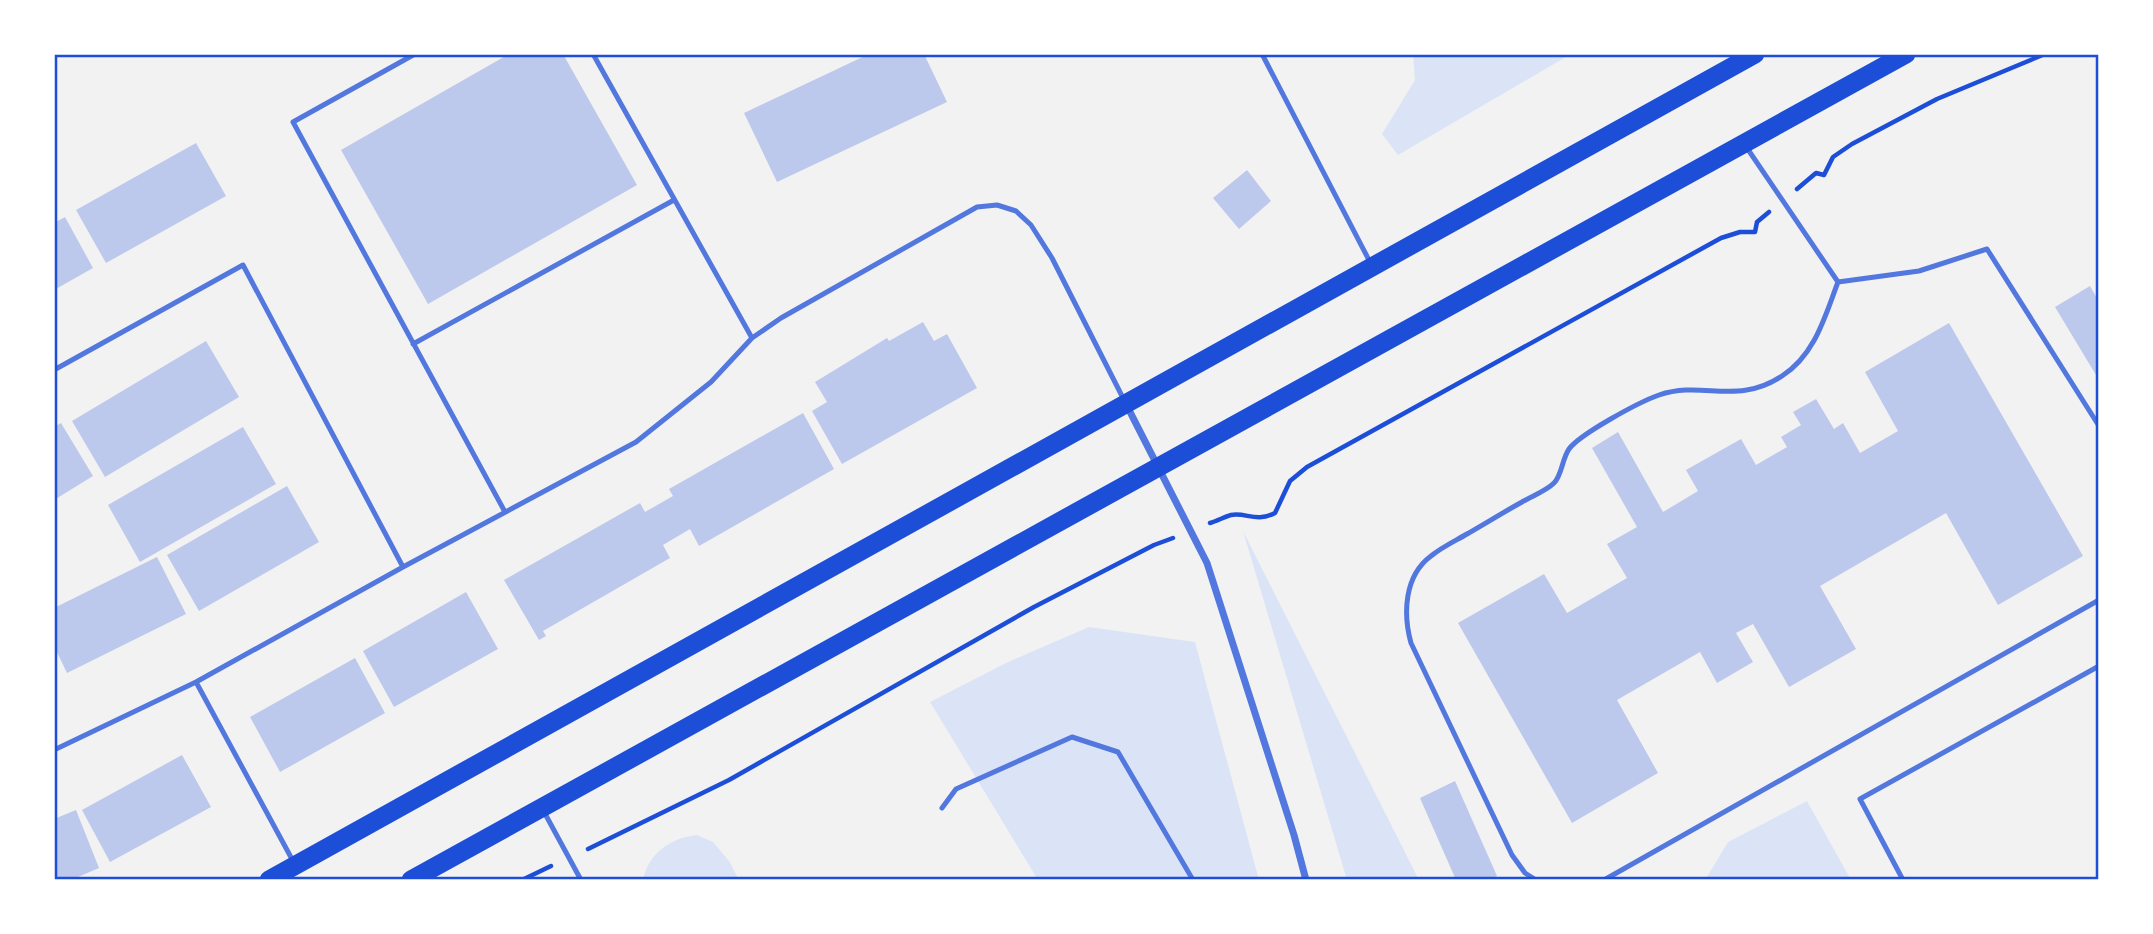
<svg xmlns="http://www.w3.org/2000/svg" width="2153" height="934" font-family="'Alegreya Sans',sans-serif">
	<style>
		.green { fill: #dbe4f7 }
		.building { fill: #bdc9ec }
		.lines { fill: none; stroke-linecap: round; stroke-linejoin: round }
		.path { stroke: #1d4ed8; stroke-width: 4.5 }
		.service { stroke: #5277de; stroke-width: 5 }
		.minor { stroke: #5277de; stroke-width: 7 }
		.trunk { stroke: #1d4ed8; stroke-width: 19 }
		.neatline { fill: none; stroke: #1d4ed8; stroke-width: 2.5 }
	</style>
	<rect width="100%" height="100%" fill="#f2f2f2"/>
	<path class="green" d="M1413,54H1571L1398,155L1382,134L1415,80Z
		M1243,531L1419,880H1347Z
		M1089,627L1195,642L1259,880H1038L930,702L1008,662Z
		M1807,801L1851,880H1705L1728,842Z
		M697,835L713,842L729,861L739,880H643C649,852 671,838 697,835Z"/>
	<path class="building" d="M509,54H563L637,185L428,304L341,150Z
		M869,54H924L947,102L777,182L744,113Z
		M196,143L226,196L106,263L76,210Z
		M1247,170L1271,201L1239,229L1213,198Z
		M65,217L93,268L54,290V223Z
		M2090,286L2099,302V380L2055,307Z
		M923,322L934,341L947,334L977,388L842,464L812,411L827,402L815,382L887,338L889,341Z
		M1949,323L2083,556L1998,605L1946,513L1820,586L1856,649L1789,687L1753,624L1736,633L1753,662L1717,683L1700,652L1617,700L1658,773L1572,823L1458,623L1544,574L1567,613L1627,578L1607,544L1637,527L1592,448L1618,432L1663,512L1698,491L1686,470L1741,439L1756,465L1787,447L1781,437L1801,425L1793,412L1816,399L1834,429L1843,423L1860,453L1898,431L1865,372Z
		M206,341L239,397L105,477L72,421Z
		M803,413L834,469L699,546L690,529L663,545L670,558L543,631L546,636L539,640L504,580L640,503L645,512L673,496L669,489Z
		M61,423L93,476L54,500V427Z
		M243,427L276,484L140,562L108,505Z
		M287,486L319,542L199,611L167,555Z
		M157,557L186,614L67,673L54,646V608Z
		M466,592L498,649L394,707L363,651Z
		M355,658L385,713L280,772L250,717Z
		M182,755L211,807L110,862L82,810Z
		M1455,781L1497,876L1490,880H1456L1420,798Z
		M76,810L99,868L71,880H54V819Z"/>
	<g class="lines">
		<path class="path" d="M1797,189L1816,173L1824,175L1833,157L1852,144L1937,99L2045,54
			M1210,523C1217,521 1224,517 1231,515C1246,512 1256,523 1275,513L1290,481L1307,467L1721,238L1740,232H1755L1757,222L1769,212
			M588,849L729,780L1034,607L1154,545L1173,538
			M522,880L551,866"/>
		<path class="service" d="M415,54L293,122L505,512
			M593,54L752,338
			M1262,54L1371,264
			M1747,148L1838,282
			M1838,282L1919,271L1987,249L2099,426
			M413,344L674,200
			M54,370L243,265L403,567
			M196,682L293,861
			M54,750L196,682L403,567L636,442L711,382L752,338L781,318L977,207L997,205L1016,211L1031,225L1052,258L1124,400
			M942,808L956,789L1072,737L1118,752L1193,880
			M543,810L581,880
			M1536,880L1525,873L1512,855L1411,643C1403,614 1404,576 1431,556C1442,547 1455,541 1467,534C1486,523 1504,512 1522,502C1532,496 1546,491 1554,483C1562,475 1562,459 1569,449C1580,434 1639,402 1659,395C1703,380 1737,406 1782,376C1815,355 1825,316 1838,282
			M1604,880L2099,600
			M1903,880L1860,799L2099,666"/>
		<path class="minor" d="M1126,404L1207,563L1294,835L1306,880"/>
		<path class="trunk" d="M269,880L1755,54
			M411,880L1906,54"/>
	</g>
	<rect width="2153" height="934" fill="none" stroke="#ffffff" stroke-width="112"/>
	<rect x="56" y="56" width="2041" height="822" class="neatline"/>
</svg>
